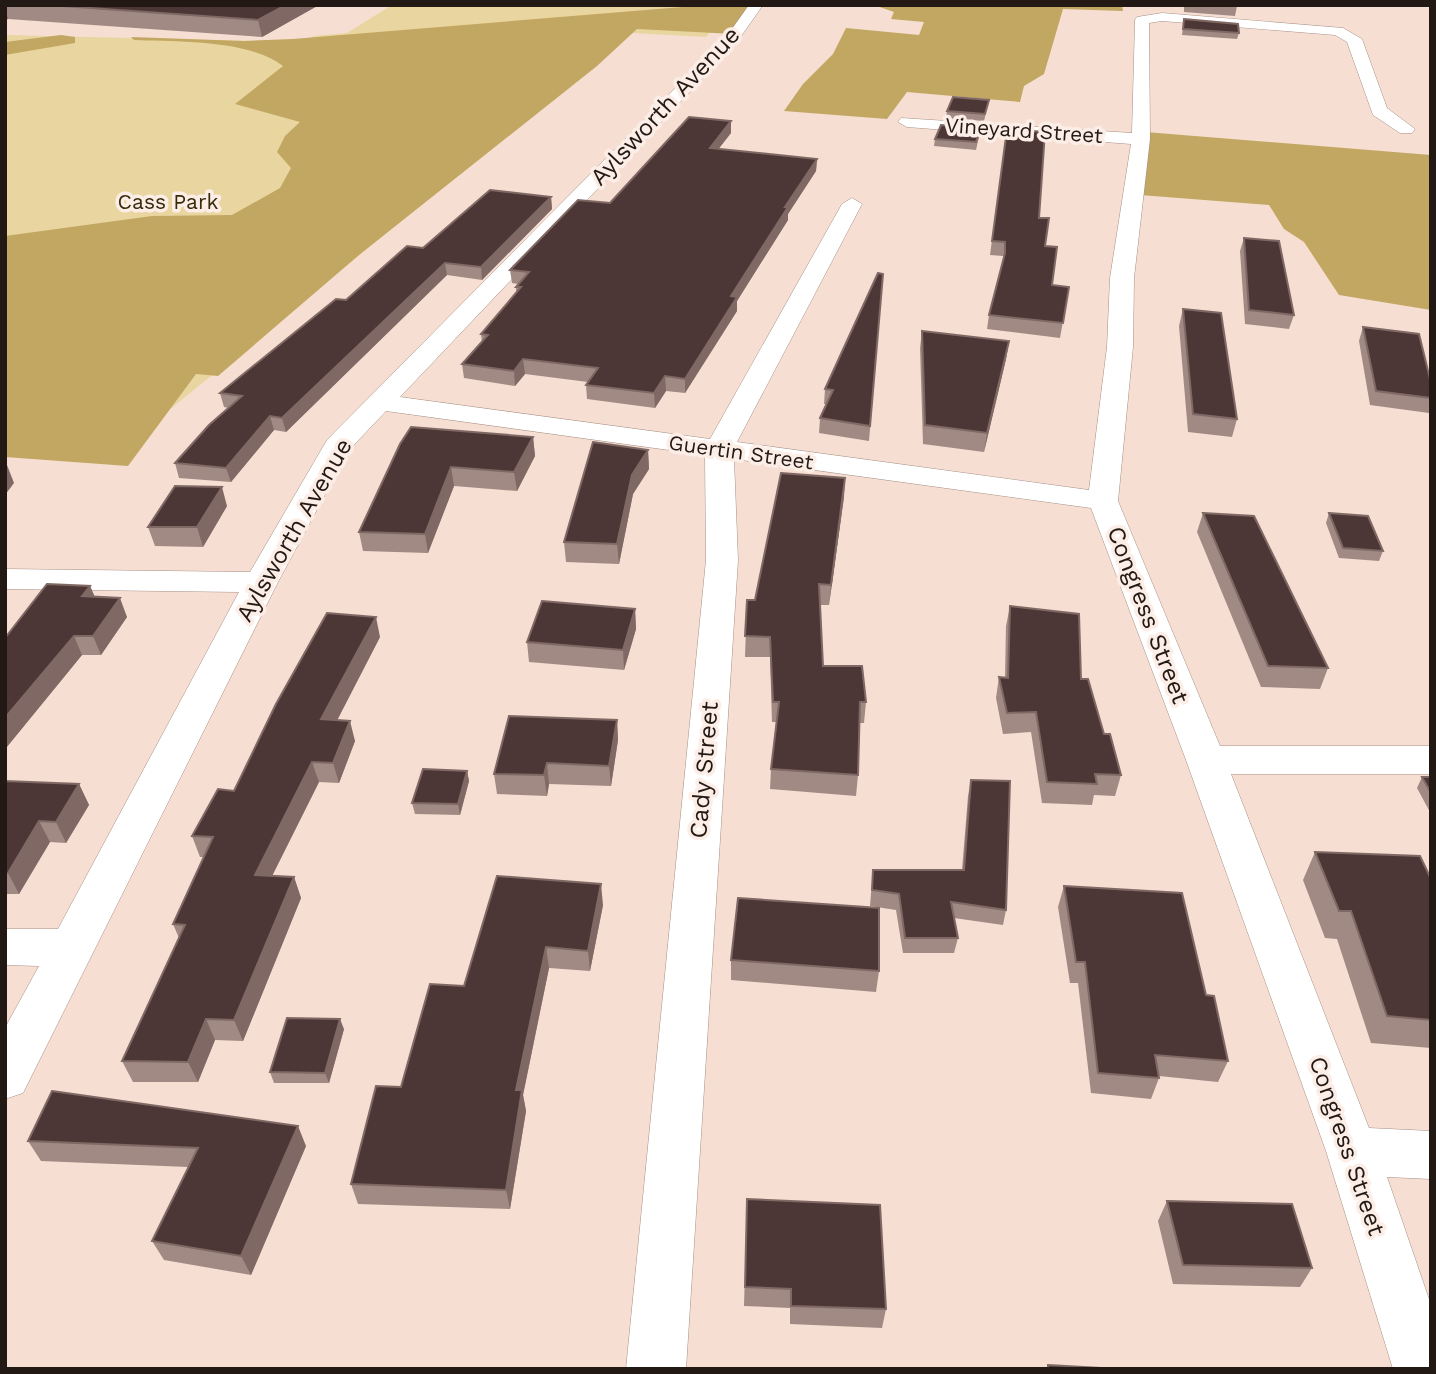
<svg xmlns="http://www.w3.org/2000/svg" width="1436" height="1374" font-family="'Work Sans',sans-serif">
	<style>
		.green { fill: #e9d59f }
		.forest { fill: #c1a761 }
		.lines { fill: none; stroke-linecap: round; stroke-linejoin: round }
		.street-casing { stroke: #a69085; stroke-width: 1 }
		.street { fill: #fff; fill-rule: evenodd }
		.wall { fill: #a28a84 }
		.shaded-wall { fill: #806965 }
		.building { fill: #4d3736; stroke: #806965; stroke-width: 2 }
		.labels { text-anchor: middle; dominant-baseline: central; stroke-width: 7; stroke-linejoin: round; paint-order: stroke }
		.far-street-label { font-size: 21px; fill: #221915; stroke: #fcede6 }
		.far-park-label { font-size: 21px; fill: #362b0b; stroke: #fcede6 }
		.street-label { font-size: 24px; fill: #221915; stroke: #fcede6 }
	</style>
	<rect width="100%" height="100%" fill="#f6ded2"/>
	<path class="green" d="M392,5H758L731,6L706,37L632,33L152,424L5,373V35L301,42L314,36L347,33Z"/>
	<path class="forest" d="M707,5L757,7L734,34L637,29L597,66L359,255L218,376L196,374L128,466L5,457V236L152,216L232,215L280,188L291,168L277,152L285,136L300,122L235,104L283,66C247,39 178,42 134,40L131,37L244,41L293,39Z
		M874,5H1122L1123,11L1063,9L1044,74L1024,86L1020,102L907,92L887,119L784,111L803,84L833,54L846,28L919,35L924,22L891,19L894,12Z
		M61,35L75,37V43L5,55V42Z
		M1145,132L1431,155V310L1339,295L1304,242L1284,229L1269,205L1140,195Z"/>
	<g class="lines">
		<defs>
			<path id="street" d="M749,5H763L737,42L400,397L710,439L842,204L852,198L862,204L737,442L1089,490L1107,347L1110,278L1131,144L907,127L898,122L901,118L1132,133L1135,20L1137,17L1162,13L1343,28L1362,39L1387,108L1415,129L1412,133H1400L1373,115L1347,42L1335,35L1162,21L1149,23L1150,139L1134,278L1133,347L1118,501L1220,746H1431V774H1231L1369,1128L1431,1131V1179L1387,1177L1431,1305V1369H1393L1326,1151L1186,760L1091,508L734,459L738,560L686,1369H626L706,560L705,455L386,411L349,450L278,582L23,1093L5,1099V1028L39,966L5,965V929H58L239,592L5,589V569L250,572L327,440L727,36Z"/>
		</defs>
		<use href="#street" class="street-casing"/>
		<use href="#street" class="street"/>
	</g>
	<path class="wall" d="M5,5H319L262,37L8,19L5,20Z
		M1184,5H1237V6L1235,16L1184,12Z
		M1184,19L1239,33L1237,39L1182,35Z
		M989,100L984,121L946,118L947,111Z
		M731,121V133L718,149L817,159L816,171L788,214V220L737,301V311L685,393L666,391L655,408L587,399L586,385L588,382L525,374L515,386L464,378L462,364L482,342L481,334L516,293V287L518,284L512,283L510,270Z
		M981,128L976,150L934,146L935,139Z
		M1007,129L1039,218L1052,285L1069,287L1060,338L987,329L989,315L1003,261V256L990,255Z
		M551,197L552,209L482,280L447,275L286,432L274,430L231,482L179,478L175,463L229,408L224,407L220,393L346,300L423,248Z
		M1244,238L1294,315L1289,329L1245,324L1240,251Z
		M883,274L869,441L819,433L820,418L827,404H824L825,389Z
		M1183,309L1237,419L1232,437L1188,432L1179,326Z
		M1363,327L1431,383V408L1429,413L1370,405L1359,341Z
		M922,331L1009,341L1006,359L984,452L923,444L920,348Z
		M533,437L535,456L517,491L454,486L428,553L363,551L359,532L400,444Z
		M648,450L649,469L633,494L619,564L566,562L564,542Z
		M844,497L829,605H820L823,666L866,702L864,723H860L858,775L856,796L770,789L771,769L776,722H772L770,657H745L747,600H755Z
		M227,506L203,547L155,546L148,527Z
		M1203,513L1328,668L1320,689L1261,687L1197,532Z
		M1329,513L1383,551L1379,561L1339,558L1326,523Z
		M90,586L95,597L127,617L101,655H82L6,748H5V638Z
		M1010,606L1081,679L1121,775L1115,796L1094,795L1092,805L1042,803L1031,732L1003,734L996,698L999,677H1005L1006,626Z
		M635,609L636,629L624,670L529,662L527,642Z
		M380,637L337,720L355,741L339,783L319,782L272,876L294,877L301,898L243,1041L215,1040L198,1082H133L122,1061L179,938L173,924L204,857H200L192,836Z
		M617,720L618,740L611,786L549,784L547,796L497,794L494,774Z
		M467,771L469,781L460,815L415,814L412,803Z
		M1422,777H1431V814L1417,788Z
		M971,780L1006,910L1003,925L954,918L958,938L954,953H903L896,910L870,906L873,870H962L968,796Z
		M5,781L79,784L89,805L66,843L50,842L19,894H5Z
		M1315,852L1431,879V1048L1371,1043L1337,939L1325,938L1303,880Z
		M1064,886L1206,995L1228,1061L1218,1082L1159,1076V1078L1151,1099L1091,1093L1078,983H1070L1058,907Z
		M603,905L590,971L549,968L523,1095L526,1111L510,1209L358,1204L351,1184L401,1087L464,986Z
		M731,960L879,971L876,992L731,980Z
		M344,1029L329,1083H274L270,1072Z
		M28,1141L306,1146L251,1275L164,1260L152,1241L188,1167L41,1161Z
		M747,1199L886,1309L882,1328L790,1324V1308L744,1306Z
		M1167,1201L1312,1268L1300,1287L1173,1284L1158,1221Z"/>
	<path class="shaded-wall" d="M286,5H319L262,37L258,20Z
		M5,9L8,19L5,20Z
		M731,121V133L710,160V148Z
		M817,159L816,171L788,214V220L737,301V311L685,393V379L731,296L785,207Z
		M551,197L552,209L482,280L481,267Z
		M445,263L447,275L286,432L282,418Z
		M1009,341L1006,359L984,452L987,433Z
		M523,359L525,374L515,386L514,371Z
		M665,376L666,391L655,408L654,393Z
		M270,416L274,430L231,482L226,468Z
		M533,437L535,456L517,491L514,472Z
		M648,450L649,469L633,494L619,564L617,544L632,475Z
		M7,465L14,483L5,495V467Z
		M451,467L454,486L428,553L425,534Z
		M845,478L844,497L829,605L831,585Z
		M222,487L227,506L203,547L197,527Z
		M90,586L98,605L82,596Z
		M120,598L127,617L101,655L93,636Z
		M635,609L636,629L624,670L623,650Z
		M376,617L380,637L327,740L321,719Z
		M74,636L82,655L6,748L5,746V718Z
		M617,720L618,740L611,786L609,766Z
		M350,721L355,741L339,783L333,763Z
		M312,762L319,782L262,896L255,875Z
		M547,763L549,784L547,796L544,775Z
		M467,771L469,781L460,815L458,804Z
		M79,784L89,805L66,843L56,822Z
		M39,821L50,842L19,894L8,873Z
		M294,877L301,898L243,1041L234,1020Z
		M601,884L603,905L590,971L588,951Z
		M546,947L549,968L523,1095L526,1111L510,1209L506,1190L516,1090Z
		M206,1019L215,1040L198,1082L188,1062Z
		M340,1019L344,1029L329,1083L325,1073Z
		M298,1126L306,1146L251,1275L241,1256Z"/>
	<path class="building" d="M48,5H286L258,20Z
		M1184,19L1238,24L1239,33L1183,29Z
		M953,97L989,100L985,114L947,111Z
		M689,117L731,121L710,148L817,159L785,207H788L731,296L737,297L685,379L665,376L654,393L586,385L598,368L523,359L514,371L462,364L488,335L481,334L521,287H516L529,272L510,270L578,200L610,203Z
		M941,125L981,128L976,142L935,139Z
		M1007,129L1045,132L1039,218H1049L1045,246L1057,247L1052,285L1069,287L1063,323L989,315L1005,253V242L992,241Z
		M490,190L551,197L481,267L445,263L282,418L270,416L226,468L175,463L209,425L242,396L220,393L336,299L346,300L407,246L423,248Z
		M1244,238L1279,241L1294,315L1249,310Z
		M878,273L883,274L870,426L820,418L833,390L825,389Z
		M1183,309L1221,313L1237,419L1193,414Z
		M1363,327L1419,334L1431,383V398L1376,391Z
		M922,331L1009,341L987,433L925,425Z
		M411,427L533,437L514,472L451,467L425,534L359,532L400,444Z
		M593,442L648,450L632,475L617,544L564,542Z
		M781,473L845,478L831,585L819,584L823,666H862L866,702H860L858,775L771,769L779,702H773L770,637L745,636L747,600H755Z
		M175,486L222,487L197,527H148Z
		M1203,513L1254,516L1328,668L1268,666Z
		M1329,513L1368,516L1383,551L1343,548Z
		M47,584L90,586L82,596L120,598L93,636H74L5,718V638Z
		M542,601L635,609L623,650L527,642Z
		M1010,606L1079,614L1081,679H1088L1104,734H1110L1121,775L1095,774L1097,784L1047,782L1036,712L1007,713L999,677L1008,678Z
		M327,613L376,617L321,719L350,721L333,763L312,762L255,875L294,877L234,1020L206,1019L188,1062L122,1061L185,925L173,924L213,837L192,836L218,789L234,791L276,704Z
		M509,716L617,720L609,766L547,763L544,775L494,774Z
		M423,769L467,771L458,804L412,803Z
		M1422,777H1431V793Z
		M971,780L1010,781L1006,910L951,902L958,938H905L899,894L872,890L873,870H964Z
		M5,781L79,784L56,822L39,821L8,873H5Z
		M1315,852L1420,856L1431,879V1020L1387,1016L1351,911H1339Z
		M497,876L601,884L588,951L546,947L516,1090H522L506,1190L351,1184L376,1086L401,1087L430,984L464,986Z
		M1064,886L1182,893L1206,995L1214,996L1228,1061L1155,1055L1159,1078L1098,1073L1085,962H1076Z
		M738,898L879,908V971L731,960Z
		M287,1018L340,1019L325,1073L270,1072Z
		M52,1091L298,1126L241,1256L152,1241L198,1148L28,1141Z
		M747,1199L880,1205L886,1309L791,1306V1289L745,1287Z
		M1167,1201L1292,1204L1312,1268L1183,1265Z
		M1048,1365L1119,1369H1048Z"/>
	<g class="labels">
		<g class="far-street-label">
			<text transform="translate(1024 130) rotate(4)">Vineyard Street</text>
			<text transform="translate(741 452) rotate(8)">Guertin Street</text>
		</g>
		<g class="far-park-label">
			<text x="168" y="201">Cass Park</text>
		</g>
		<g class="street-label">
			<text transform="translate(665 106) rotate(-47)">Aylsworth Avenue</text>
			<text transform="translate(294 530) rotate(-60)">Aylsworth Avenue</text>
			<text transform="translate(1148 615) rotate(69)">Congress Street</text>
			<text transform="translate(704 770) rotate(-85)">Cady Street</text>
			<text transform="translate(1347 1146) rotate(71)">Congress Street</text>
		</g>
	</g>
	<rect width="1436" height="1374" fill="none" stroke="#221915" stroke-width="14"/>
</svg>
